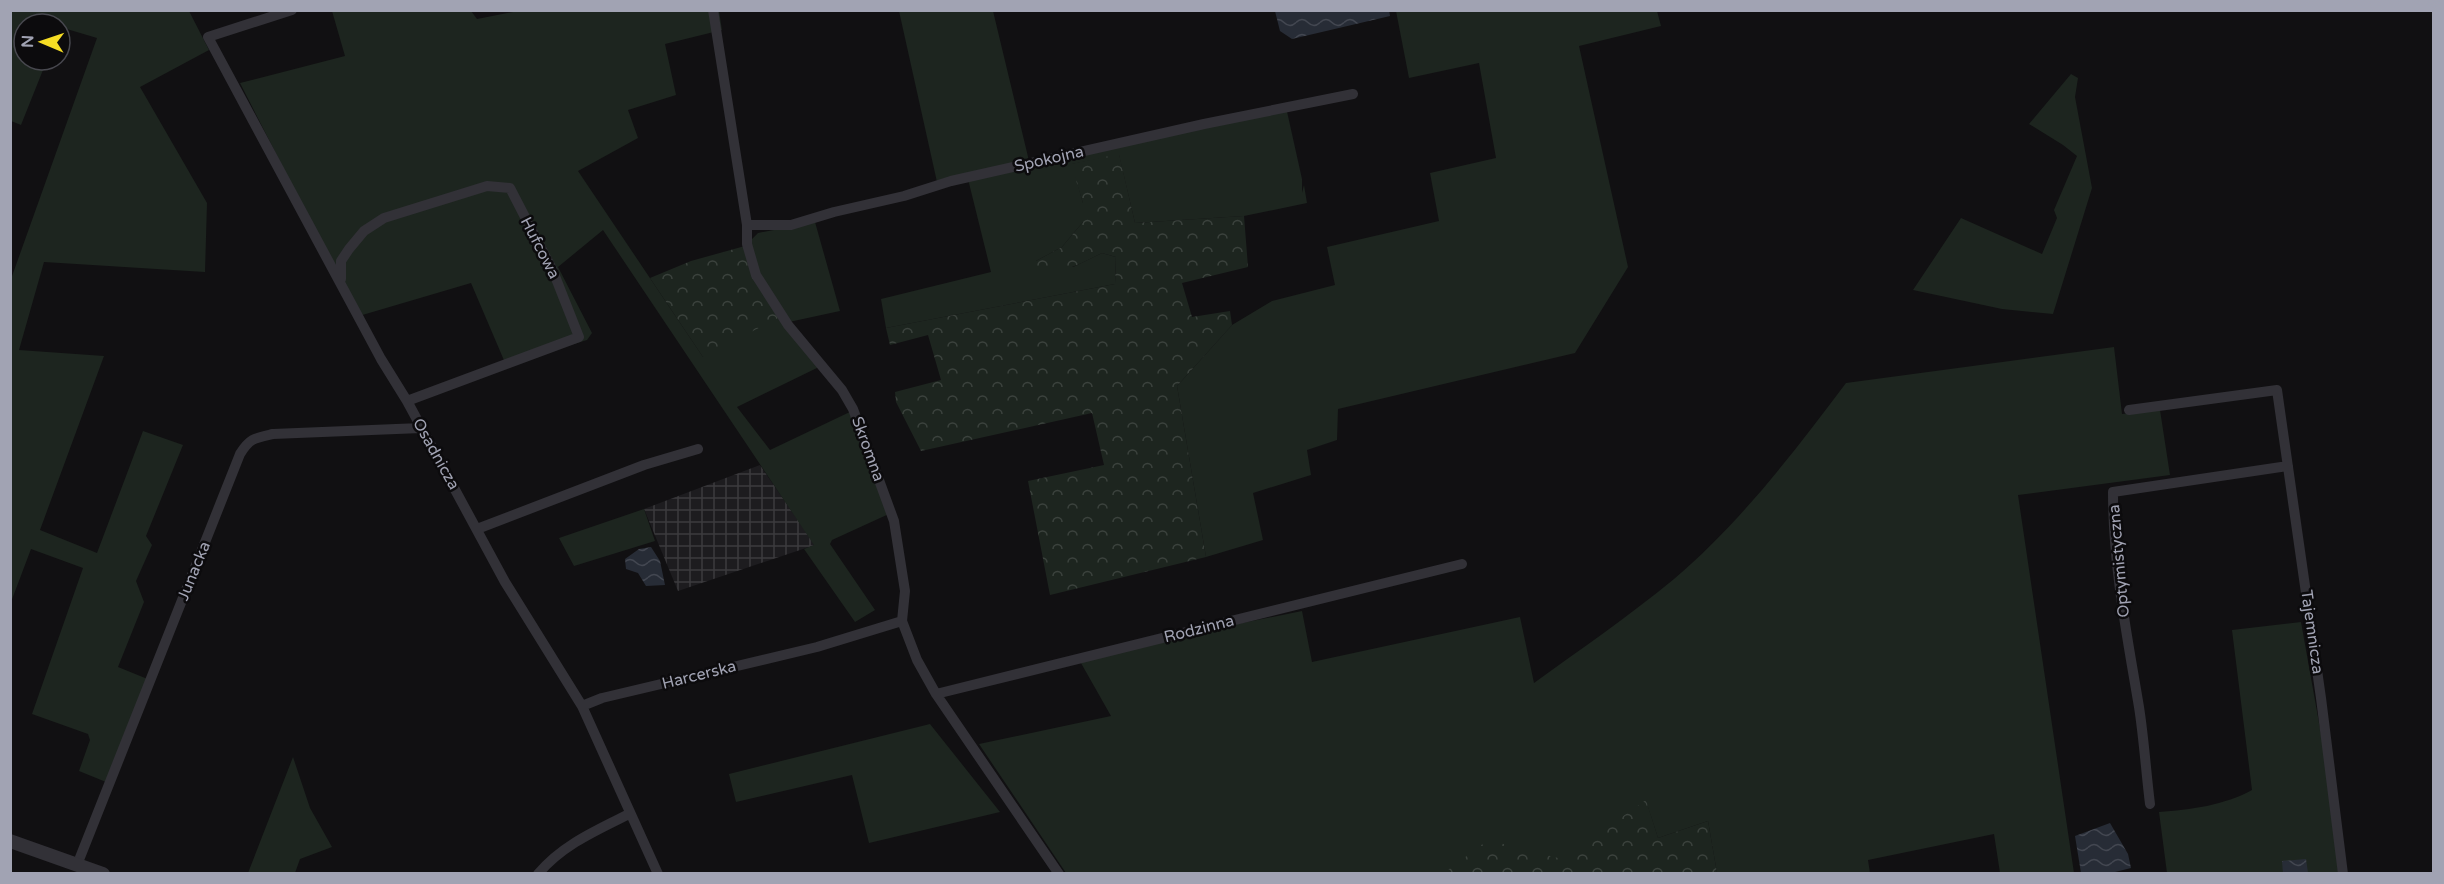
<svg xmlns="http://www.w3.org/2000/svg" width="2444" height="884" font-family="'Varela Round',sans-serif">
	<style>
		.industrial { fill: url(#industrial-grid) }
		.grass { fill: #1d251f }
		.forest { fill: url(#forest-crowns) }
		.water { fill: url(#water-waves) }
		.lines { fill: none; stroke-linecap: round; stroke-linejoin: round }
		.minor { stroke: #323137; stroke-width: 10 }
		.tertiary { stroke: #323137; stroke-width: 14 }
		.labels { text-anchor: middle; dominant-baseline: central; stroke-width: 5; stroke-linejoin: round; paint-order: stroke }
		.street-label { font-size: 16px; fill: #a1a3b3; stroke: #0c0b0d }
	</style>
	<defs>
		<pattern id="industrial-grid" width="8" height="8" patternUnits="userSpaceOnUse" patternTransform="scale(1.5)"><rect width="8" height="8" fill="#1d1c1f"/><path d="M0 4h8M4 0v8" fill="none" stroke="#3b3a3d"/></pattern>
		<pattern id="forest-crowns" width="20" height="18" patternUnits="userSpaceOnUse" patternTransform="scale(1.5)"><rect width="20" height="18" fill="#1d251f"/><path d="M2 6a3 3 0 1 1 6 0M12 15a3 3 0 1 1 6 0" fill="none" stroke="#3b423d"/></pattern>
		<pattern id="water-waves" width="16" height="10" patternUnits="userSpaceOnUse" patternTransform="scale(1.5)"><rect width="16" height="10" fill="#272c36"/><path d="M0 5q4-4 8 0t8 0" fill="none" stroke="#434751"/></pattern>
	</defs>
	<rect width="100%" height="100%" fill="#111012"/>
	<path class="industrial" d="M760,465L815,545L678,591L644,509Z"/>
	<path class="grass" d="M523,10L719,11L722,30L665,44L676,95L628,110L638,138L578,171L703,357L745,246L758,233L815,222L840,311L789,322L821,366L737,407L770,450L854,410L891,513L832,540L830,544L875,610L855,622L804,549L814,545L603,230L558,267L592,333L587,340L506,365L471,283L359,316L240,83L345,56L332,11H471L477,19Z
		M11,11H189L209,50L140,87L207,203L205,272L44,262L19,350L104,356L40,530L97,553L143,431L183,445L146,536L152,545L136,581L144,602L118,667L150,680L106,782L79,771L90,740L88,734L32,714L83,568L31,549L11,602V279L97,38L60,27V24H24V60H47L21,125L11,121Z
		M899,11H993L1030,165L1286,107L1302,179V193L1304,185L1307,203L1244,216L1135,223L1119,155L1072,164L1083,203V222L1062,247L1036,261L1073,267L1102,253L1116,257L1115,284L886,328L881,299L991,272L967,175L937,182Z
		M1396,11H1657L1661,26L1579,46L1628,267L1575,353L1338,409L1337,440L1307,450L1311,475L1253,493L1263,540L1206,557L1177,386L1232,325L1272,301L1335,285L1327,247L1439,221L1430,173L1496,158L1479,63L1409,78Z
		M2071,74L2078,78L2075,97L2092,188L2053,314L2002,309L1913,290L1961,218L2042,254L2057,218L2054,210L2077,156L2063,145L2029,124Z
		M2114,347L2122,414L2160,410L2170,475L2018,495L2074,873H2000L1994,834L1868,860L1870,873H1717L1708,821L1658,838L1646,801L1564,873H1066L979,744L1111,716L1077,656L1302,611L1312,662L1520,617L1534,683C1581,649 1629,616 1674,579C1740,523 1794,452 1846,383Z
		M644,509L655,541L574,566L559,538Z
		M2301,622L2326,762L2339,873H2167L2159,812C2190,810 2225,805 2252,790L2232,630Z
		M930,724L1000,812L869,843L852,775L736,802L729,774Z
		M293,757L310,808L332,847L300,859L295,873H248Z"/>
	<path class="forest" d="M1119,154L1135,223L1244,216L1248,267L1182,283L1192,317L1230,311L1232,325L1177,386L1206,557L1050,595L1028,481L1104,465L1092,413L921,451L896,402L895,392L941,380L928,335L890,345L886,328L1115,284L1116,257L1102,253C1081,263 1057,278 1035,269L1036,261L1062,247L1083,222V203L1071,164Z
		M745,246L780,317L703,357L650,278L691,261Z
		M1646,800L1658,838L1708,821L1717,873H1449L1448,870L1488,840L1562,859Z"/>
	<path class="water" d="M1389,10L1390,16L1292,39L1280,31L1275,11Z
		M651,547L660,561L665,585L646,586L638,573L626,569L625,559L639,549Z
		M2110,823L2128,854L2131,868L2111,873H2081L2075,836Z
		M2306,859L2308,873H2283L2282,861Z"/>
	<g class="lines">
		<path class="minor" d="M292,10L208,37L381,359L407,401L505,582L582,706L658,874
			M713,10L747,225V244L756,275L788,325L842,390L853,409L894,521L905,591L902,621L917,660L936,694L1059,874
			M747,225H791L834,212L904,196L951,181L1204,124L1353,94
			M341,279V261L349,249L364,231L384,218L487,186L510,188L553,271L579,337L407,401
			M2129,410L2277,390L2321,698L2343,874
			M477,529L644,465L698,449
			M936,694L1462,564
			M582,706L602,698L817,647L902,621
			M2150,804C2146,772 2144,739 2139,707C2127,635 2113,566 2113,492L2288,466
			M77,865L240,454C250,438 255,438 273,434L421,428
			M538,874C562,845 597,830 629,814"/>
		<path class="tertiary" d="M10,841L103,874"/>
	</g>
	<g class="labels">
		<g class="street-label">
			<text transform="translate(1049 159) rotate(-13)">Spokojna</text>
			<text transform="translate(540 248) rotate(63)">Hufcowa</text>
			<text transform="translate(868 449) rotate(70)">Skromna</text>
			<text transform="translate(436 454) rotate(61)">Osadnicza</text>
			<text transform="translate(2119 561) rotate(-95)">Optymistyczna</text>
			<text transform="translate(194 571) rotate(-68)">Junacka</text>
			<text transform="translate(1199 629) rotate(-14)">Rodzinna</text>
			<text transform="translate(2312 632) rotate(82)">Tajemnicza</text>
			<text transform="translate(699 675) rotate(-14)">Harcerska</text>
		</g>
	</g>
	<rect width="2444" height="884" fill="none" stroke="#a1a3b3" stroke-width="24"/>
	<g transform="translate(42 42) rotate(272)"><circle r="28" fill="#0c0b0d" stroke="#48484f" stroke-width="1.5"/>
	<path d="M0-4.5L10 22L0 15L-10 22Z" fill="#f6dd24"/>
	<text y="-9" font-size="16" font-weight="bold" text-anchor="middle" fill="#a1a3b3">N</text>
	</g>
</svg>
